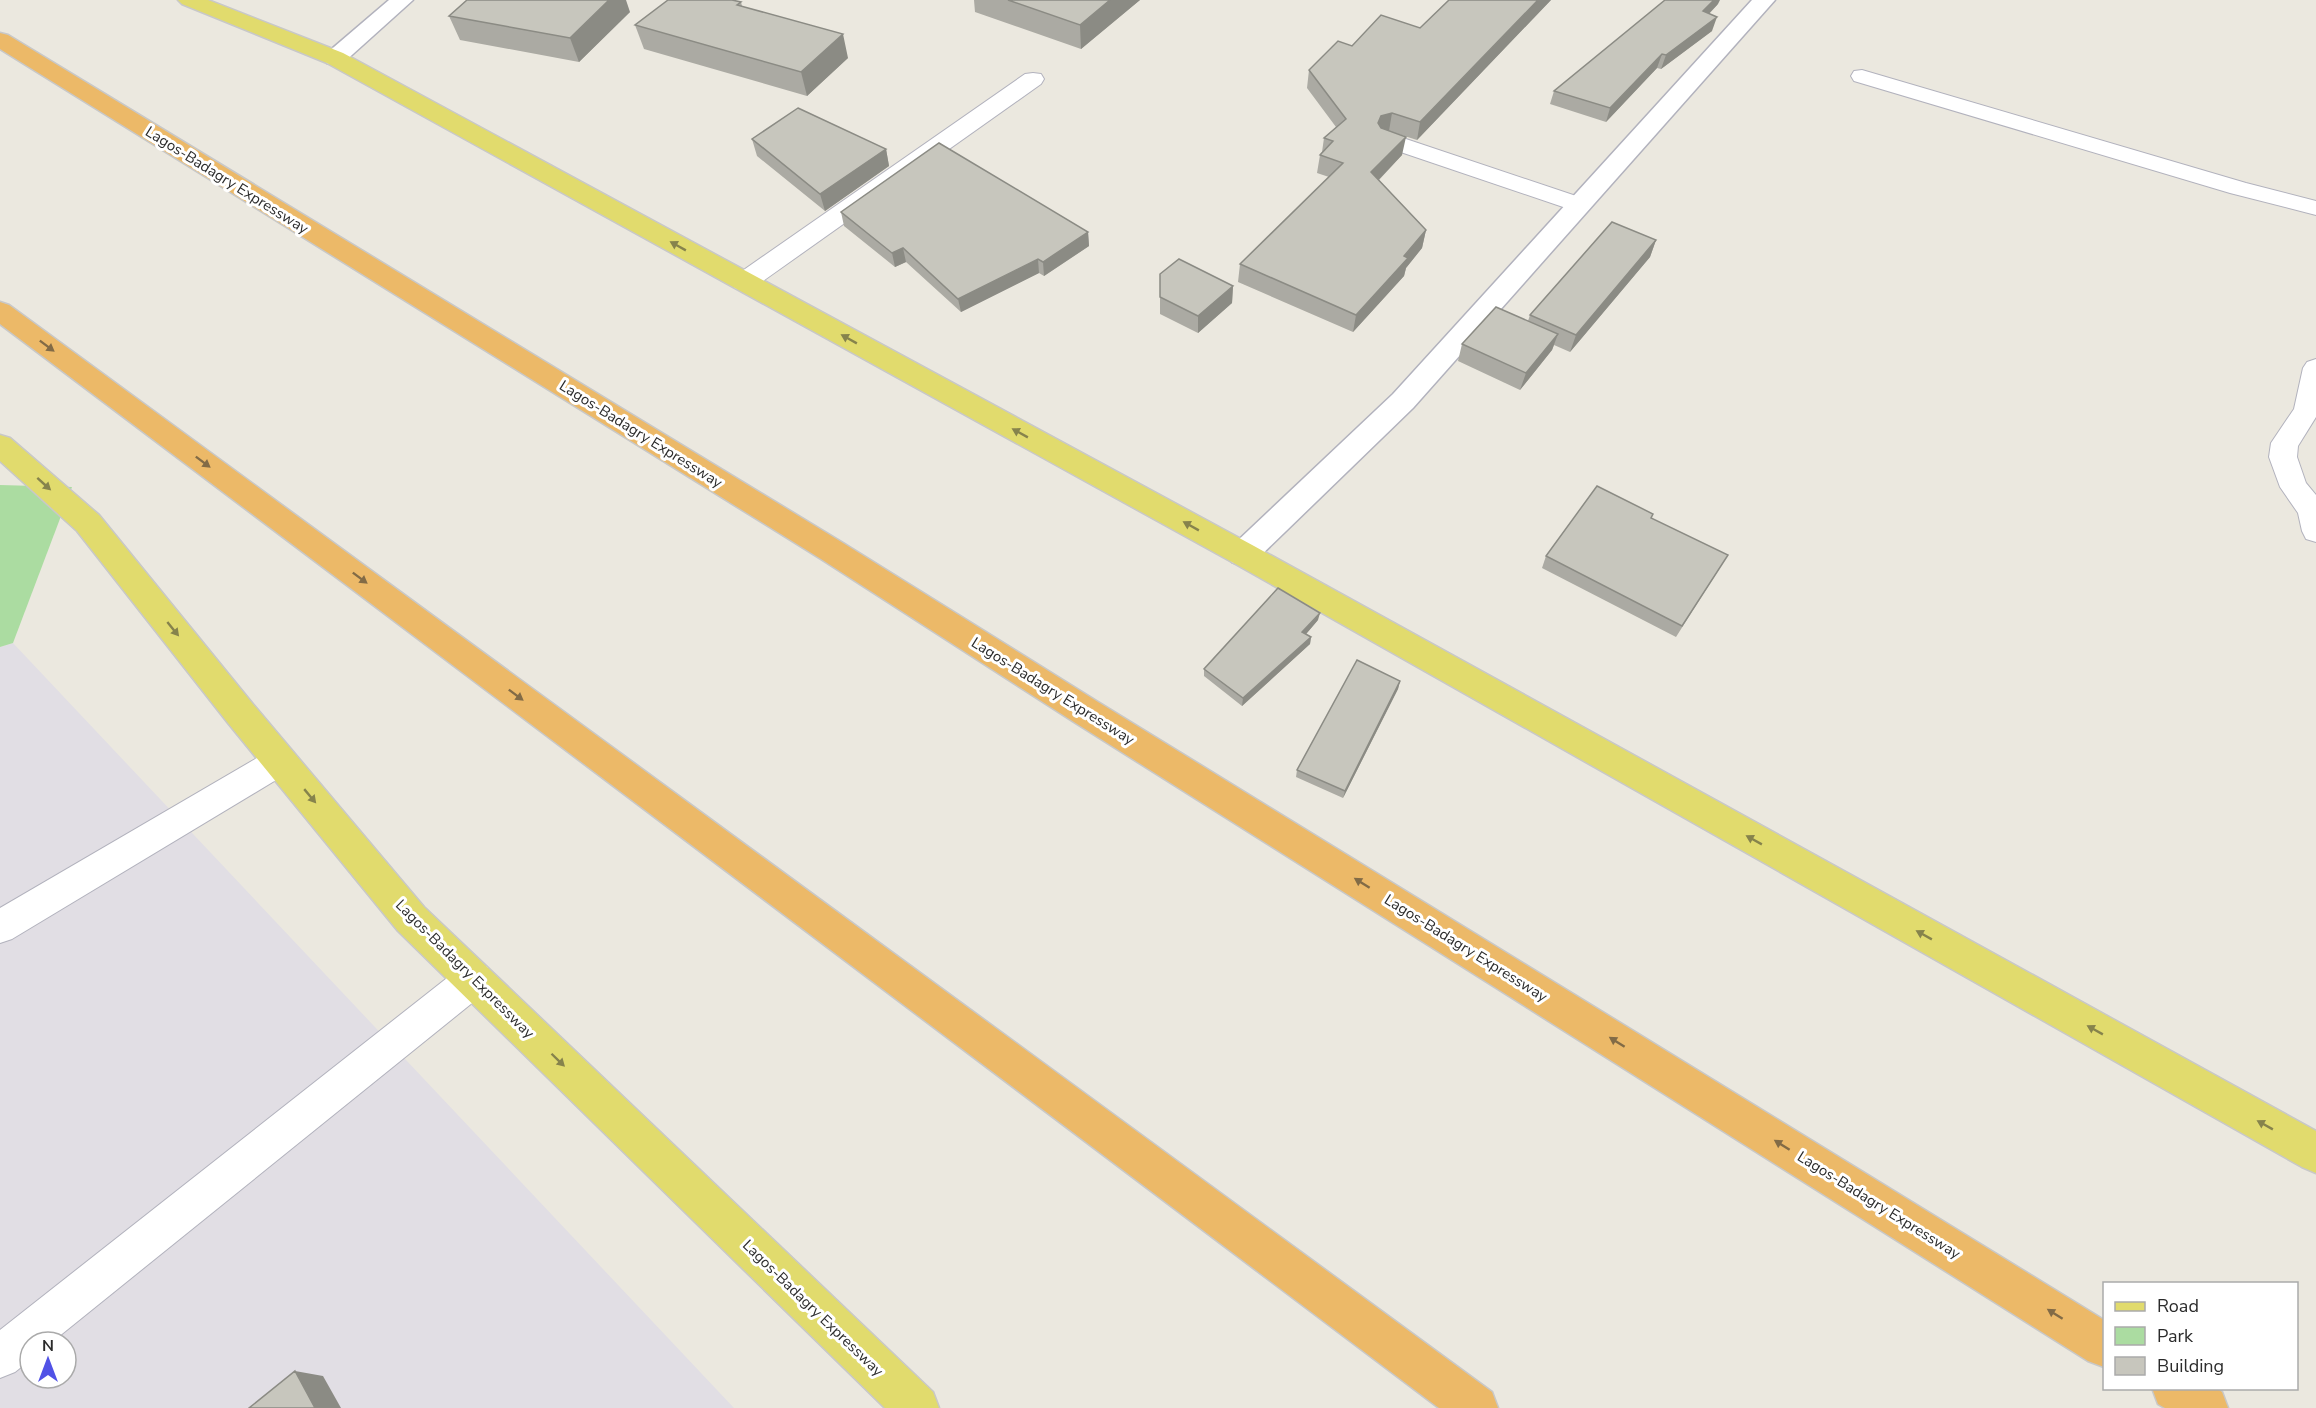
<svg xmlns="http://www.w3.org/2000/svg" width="2316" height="1408" font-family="'Nunito Sans',sans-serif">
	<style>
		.industrial { fill: #e1dee4; fill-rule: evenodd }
		.green { fill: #abdca1 }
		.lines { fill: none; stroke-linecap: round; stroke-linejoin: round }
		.lane-casing { stroke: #b2b2bd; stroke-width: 2 }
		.street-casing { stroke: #b2b2bd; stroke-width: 3 }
		.primary-casing { stroke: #c8c8c8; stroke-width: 3 }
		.highway-casing { stroke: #c8c8c8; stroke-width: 3 }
		.lane { fill: #fff; fill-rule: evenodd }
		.street { fill: #fff; fill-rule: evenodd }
		.primary { fill: #e1db6d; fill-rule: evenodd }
		.highway { fill: #ecb968; fill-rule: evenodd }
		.wall { fill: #abaaa3 }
		.shaded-wall { fill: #8b8b84 }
		.building { fill: #c7c6bd; stroke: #8b8b84; stroke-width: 1.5 }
		.oneway { fill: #86834c }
		.oneway2 { fill: #826b46 }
		.labels { text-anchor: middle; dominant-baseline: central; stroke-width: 6; stroke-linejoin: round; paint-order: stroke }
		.street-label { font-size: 15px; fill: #2b2b2b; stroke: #fff }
	</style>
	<rect width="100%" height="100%" fill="#ebe8df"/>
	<path class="industrial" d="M13,643L734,1408H0V647ZM30,1342H66V1378H30Z"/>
	<path class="green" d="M0,485L72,487L13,643L0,647Z"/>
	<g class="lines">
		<defs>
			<path id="lane" d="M1862,70L2246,183L2316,201V215L2230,193L1854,81L1851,76L1854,71Z
				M1033,73L1041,74L1044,79L1041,84L753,288L744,290L735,288L732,282L735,276L1025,74Z
				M1388,133L1588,200L1592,205L1588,210L1580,212L1572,210L1380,145L1377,140L1380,135Z
				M2316,359V417L2298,446L2297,457L2306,483L2316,495V542L2306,539L2302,531L2298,513L2280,487L2269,457L2271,443L2294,409L2303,368L2307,362Z
				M280,747L291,751L296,761L291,771L12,939L0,943V908L269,751Z
				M474,962L487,967L492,979L487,991L52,1342H30V1360L15,1372L0,1378V1330L461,967Z"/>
			<path id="street" d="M389,0H413L343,63L335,65L327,63L324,58L327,53Z
				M1752,0H1775L1413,408L1254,562L1243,566L1232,562L1228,554L1232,546L1393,394Z"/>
			<path id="primary" d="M178,0H208L343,53L1254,546L2316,1131V1173L2302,1167L1232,562L327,63L182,4Z
				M0,435L10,438L99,515L252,703L424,907L933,1392L939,1408H885L398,931L228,723L77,531L0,461Z"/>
			<path id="highway" d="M0,33L8,35L843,543L1098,702L2104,1320V1367L2088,1361L1074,722L821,559L0,49Z
				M0,302L9,305L1492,1392L1498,1408H1439L0,324Z
				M2152,1388H2216L2222,1392L2228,1408H2165L2158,1404Z"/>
		</defs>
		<use href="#lane" class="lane-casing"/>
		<use href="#street" class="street-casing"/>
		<use href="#primary" class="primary-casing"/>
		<use href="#highway" class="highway-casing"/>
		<use href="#lane" class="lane"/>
		<use href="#street" class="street"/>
		<use href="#primary" class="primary"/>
		<use href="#highway" class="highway"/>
	</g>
	<path class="wall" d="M974,0H1140L1081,49L975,12Z
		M1449,0H1551L1417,140L1389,131L1402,155L1379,180L1426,230L1422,248L1406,268L1404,276L1353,332L1238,282L1240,264L1329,177L1317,173L1320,155L1322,152L1324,138L1336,127L1307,88L1309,70L1352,46L1420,28Z
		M741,2L742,6L848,58L807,96L644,49L635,25Z
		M1718,4L1709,14L1712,31L1661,69L1657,68L1606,122L1550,104L1554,91Z
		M630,12L579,62L460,40L449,16Z
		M752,139L886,149L889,166L825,211L757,156Z
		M841,212L1088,232L1089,246L1044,276L1039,273L961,312L906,262L895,267L844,226Z
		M1656,240L1650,257L1570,352L1554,345L1552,350L1520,390L1458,361L1462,344L1528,321L1530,315Z
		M1160,274L1233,286L1232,303L1198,333L1160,314Z
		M1653,514L1651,518L1721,566L1676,637L1542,568L1546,556Z
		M1318,620L1306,634L1311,637L1310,644L1242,706L1204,676V669Z
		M1400,681L1398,689L1343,798L1296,777L1297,770Z"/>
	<path class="shaded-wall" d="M609,0H626L630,12L579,62L570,38Z
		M1110,0H1140L1081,49L1080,25Z
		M1538,0H1551L1417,140L1420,122Z
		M1714,0H1720L1718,4L1698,25L1703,11Z
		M1717,17L1712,31L1661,69L1666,55Z
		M843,34L848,58L807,96L801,72Z
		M1662,54L1657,68L1606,122L1610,108Z
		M1392,113L1389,131L1378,134V123L1381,116Z
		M1406,137L1402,155L1369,190L1371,172Z
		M886,149L889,166L825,211L820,194Z
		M1426,230L1422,248L1406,268L1404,276L1353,332L1356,315Z
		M1088,232L1089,246L1044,276L1043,262Z
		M1656,240L1650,257L1570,352L1576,335Z
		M903,248L906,262L895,267L892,253Z
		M1038,259L1039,273L961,312L958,299Z
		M1233,286L1232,303L1198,333V316Z
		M1558,334L1552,350L1520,390L1526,373Z
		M1320,613L1318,620L1301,640L1302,632Z
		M1311,637L1310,644L1242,706L1243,698Z
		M1400,681L1398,689L1343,798L1345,791Z
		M295,1371L323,1376L341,1408H315Z"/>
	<path class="building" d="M467,0H609L570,38L449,16Z
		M668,0H732L741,2L737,5L843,34L801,72L635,25Z
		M1008,0H1110L1080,25Z
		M1449,0H1538L1420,122L1392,113L1381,116L1378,123L1381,128L1406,137L1371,172L1426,230L1404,256L1408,258L1356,315L1240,264L1343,163L1320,155L1333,141L1324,138L1346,119L1309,70L1338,41L1352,46L1381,15L1420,28Z
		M1665,0H1714L1703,11L1717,17L1666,55L1662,54L1610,108L1554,91Z
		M798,108L886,149L820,194L752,139Z
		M939,143L1088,232L1043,262L1038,259L958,299L903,248L892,253L841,212Z
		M1612,222L1656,240L1576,335L1530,315Z
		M1179,259L1233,286L1198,316L1160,297V274Z
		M1496,307L1558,334L1526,373L1462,344Z
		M1597,486L1653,514L1651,518L1728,555L1682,626L1546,556Z
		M1278,588L1320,613L1302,632L1311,637L1243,698L1204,669Z
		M1357,660L1400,681L1345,791L1297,770Z
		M295,1371L315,1408H249Z"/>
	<defs><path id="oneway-solid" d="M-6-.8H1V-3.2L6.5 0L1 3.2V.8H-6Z" transform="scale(1.5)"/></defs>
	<g class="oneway">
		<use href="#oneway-solid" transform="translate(678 246) rotate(-151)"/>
		<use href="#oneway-solid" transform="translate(849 339) rotate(-151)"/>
		<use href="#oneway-solid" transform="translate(1020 433) rotate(-151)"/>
		<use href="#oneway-solid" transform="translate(44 484) rotate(42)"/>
		<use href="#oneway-solid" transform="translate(1191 526) rotate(-151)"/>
		<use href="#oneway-solid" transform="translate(173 629) rotate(51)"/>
		<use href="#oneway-solid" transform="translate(310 796) rotate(50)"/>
		<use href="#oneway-solid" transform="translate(1754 840) rotate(-151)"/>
		<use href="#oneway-solid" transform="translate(1924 935) rotate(-151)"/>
		<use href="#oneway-solid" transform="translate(2095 1030) rotate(-151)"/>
		<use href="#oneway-solid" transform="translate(558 1060) rotate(44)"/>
		<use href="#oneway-solid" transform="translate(2265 1125) rotate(-151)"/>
	</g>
	<g class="oneway2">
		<use href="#oneway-solid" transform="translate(47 346) rotate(37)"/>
		<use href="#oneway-solid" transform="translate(203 462) rotate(37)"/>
		<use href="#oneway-solid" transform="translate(360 578) rotate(37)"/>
		<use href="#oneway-solid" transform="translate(516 695) rotate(37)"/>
		<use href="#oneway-solid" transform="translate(1362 883) rotate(-148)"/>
		<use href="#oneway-solid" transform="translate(1617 1042) rotate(-148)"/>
		<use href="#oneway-solid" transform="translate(1782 1145) rotate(-148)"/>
		<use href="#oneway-solid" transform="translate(2055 1314) rotate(-148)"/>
	</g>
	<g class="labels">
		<g class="street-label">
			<text transform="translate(227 180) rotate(32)">Lagos-Badagry Expressway</text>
			<text transform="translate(641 434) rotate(32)">Lagos-Badagry Expressway</text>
			<text transform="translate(1053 691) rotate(32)">Lagos-Badagry Expressway</text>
			<text transform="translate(1466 948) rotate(32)">Lagos-Badagry Expressway</text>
			<text transform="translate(465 969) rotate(45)">Lagos-Badagry Expressway</text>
			<text transform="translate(1879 1205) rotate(32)">Lagos-Badagry Expressway</text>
			<text transform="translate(813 1308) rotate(44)">Lagos-Badagry Expressway</text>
		</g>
	</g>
	<rect x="2103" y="1282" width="195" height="108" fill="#ffffff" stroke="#aaaaaa" stroke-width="1.5"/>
	<rect x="2115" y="1302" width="30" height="9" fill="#e1db6d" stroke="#aaaaaa" stroke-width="1.5"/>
	<text x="2157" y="1312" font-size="18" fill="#2b2b2b">Road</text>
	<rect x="2115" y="1327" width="30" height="18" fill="#abdca1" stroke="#aaaaaa" stroke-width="1.5"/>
	<text x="2157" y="1342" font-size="18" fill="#2b2b2b">Park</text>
	<rect x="2115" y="1357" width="30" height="18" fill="#c7c6bd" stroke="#aaaaaa" stroke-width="1.5"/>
	<text x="2157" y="1372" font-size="18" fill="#2b2b2b">Building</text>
	<g transform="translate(48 1360)"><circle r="28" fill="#ffffff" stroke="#aaaaaa" stroke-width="1.5"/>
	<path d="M0-4.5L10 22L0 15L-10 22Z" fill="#5152e6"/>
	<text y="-9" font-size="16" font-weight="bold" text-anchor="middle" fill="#2b2b2b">N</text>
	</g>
</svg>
